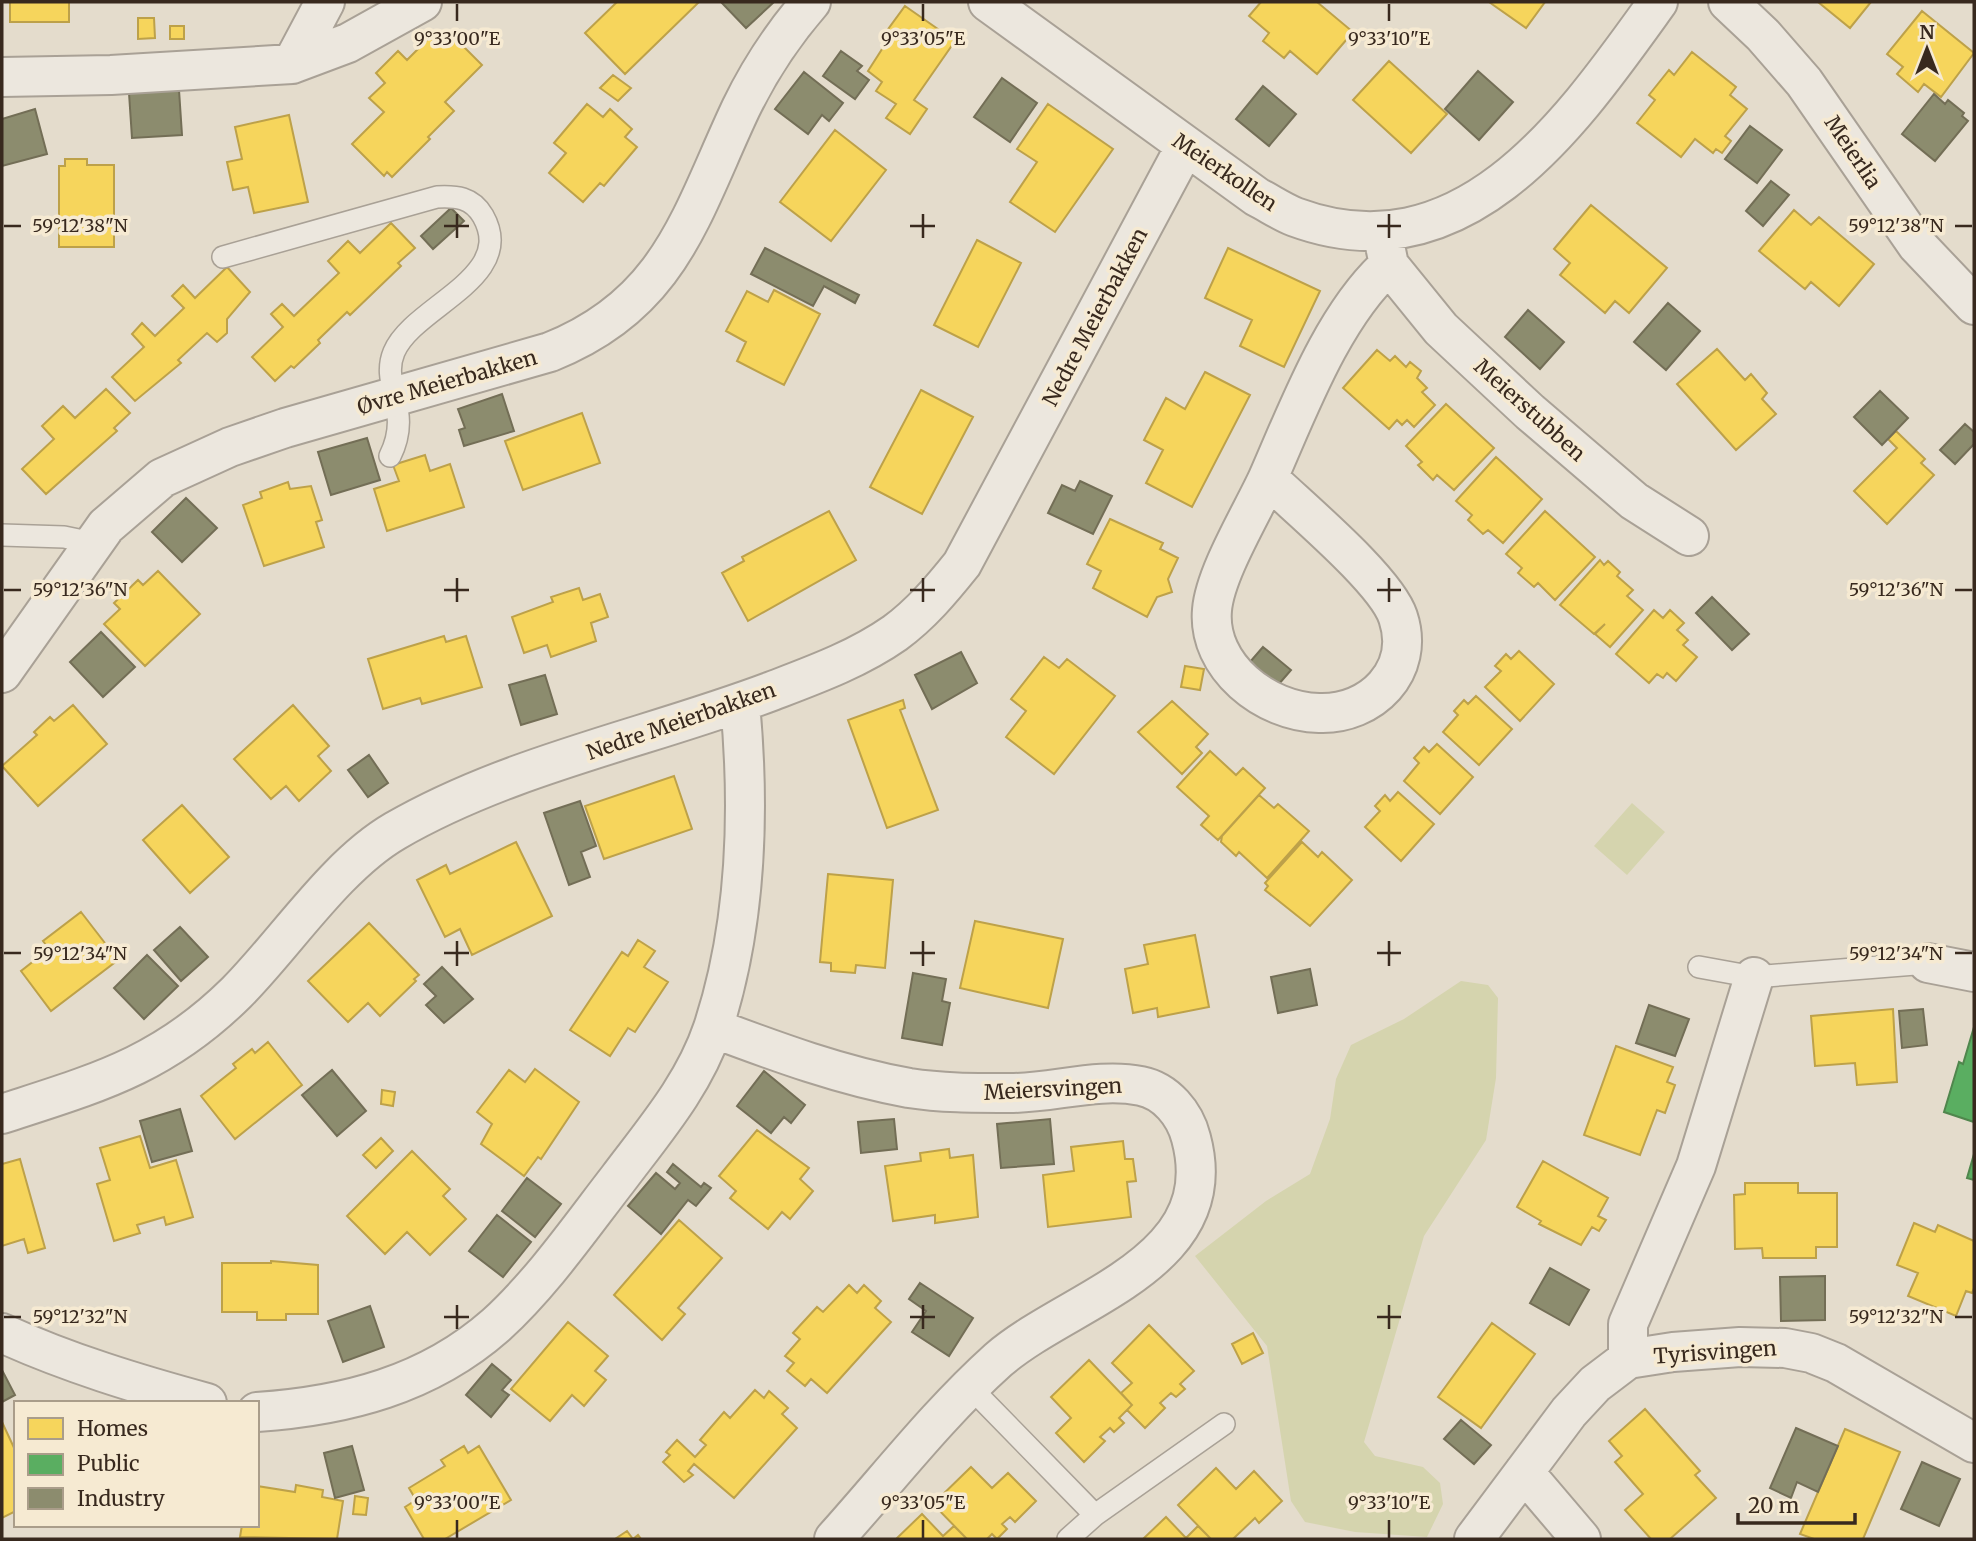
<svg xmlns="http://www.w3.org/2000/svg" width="1976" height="1541" font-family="Merriweather,serif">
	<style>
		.green { fill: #d5d4ae }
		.homes { fill: #f6d55c; stroke: #bda149; stroke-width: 2 }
		.public { fill: #5aae61; stroke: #50864d; stroke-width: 2 }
		.industry { fill: #8c8c6e; stroke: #736e56; stroke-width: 2 }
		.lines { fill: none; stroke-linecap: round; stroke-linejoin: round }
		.service-casing { stroke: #a9a196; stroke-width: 24 }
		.minor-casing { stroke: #a9a196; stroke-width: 42 }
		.service { stroke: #ece7de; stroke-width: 21 }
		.minor { stroke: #ece7de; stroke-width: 38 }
		.ticks { fill: none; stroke: #38291e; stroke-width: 2.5 }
		.labels { text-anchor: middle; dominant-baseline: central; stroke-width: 7; stroke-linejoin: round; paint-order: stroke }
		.street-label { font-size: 21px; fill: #38291e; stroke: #f6ead2 }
		.ticks-label { font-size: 18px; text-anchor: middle; fill: #38291e; stroke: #f6ead2; stroke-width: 7; stroke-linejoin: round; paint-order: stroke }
	</style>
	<rect width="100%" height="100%" fill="#e4dccc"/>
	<path class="green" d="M1632,803L1665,832L1627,875L1594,846Z
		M1461,981L1488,985L1498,998L1496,1078L1486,1140L1424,1236L1364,1442L1375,1456L1423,1467L1440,1483L1443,1504L1427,1537L1355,1532L1305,1522L1291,1501L1267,1346L1195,1256L1266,1201L1310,1174L1330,1119L1336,1079L1351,1045L1404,1019Z"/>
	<path class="homes" d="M10,2H69V22H10Z
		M617,2H697L698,3L625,74L585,33Z
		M1261,2H1317L1353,32L1317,74L1290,51L1284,58L1263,41L1269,33L1249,16Z
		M1489,2H1545L1526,28Z
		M1818,2H1871L1850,28Z
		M905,6L955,41L914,100L927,109L910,134L886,118L896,104L876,91L882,82L868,71L891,35L886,32Z
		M1922,11L1974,53L1941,97L1924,84L1918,92L1897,74L1903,67L1887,54Z
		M138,18H154L155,38L138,39Z
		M170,26H184V39H170Z
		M451,34L482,65L445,102L454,111L428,137L430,139L392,177L387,172L384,176L352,144L384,112L369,98L385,83L376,73L398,51L407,60L430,37L439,46Z
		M1692,52L1736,87L1730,95L1747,109L1725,136L1731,141L1722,153L1716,149L1713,153L1695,139L1681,157L1637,123L1655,100L1649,95L1669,70L1674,75Z
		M1389,61L1447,114L1411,153L1353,100Z
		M613,75L631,88L618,101L600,88Z
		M587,104L603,117L610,109L632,129L625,137L637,147L604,186L600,183L583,202L549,173L566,153L554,143Z
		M1048,104L1113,149L1055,232L1010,202L1037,162L1017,149Z
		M289,115L308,202L254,213L248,187L233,190L227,162L242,159L235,127Z
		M835,130L886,170L831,241L780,202Z
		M65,159H87V165H114V247H59V166H65Z
		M1591,205L1667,268L1629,313L1615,301L1605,313L1560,275L1570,263L1554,249Z
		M1794,210L1811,225L1819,217L1874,264L1839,306L1811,282L1805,289L1759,251Z
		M391,223L415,248L398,263L401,266L350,315L347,312L318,340L320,343L294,368L291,366L275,381L252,357L283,327L271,314L282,304L294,316L339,273L328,261L348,241L360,253Z
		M977,240L1021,263L978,347L934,325Z
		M1228,248L1320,291L1284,367L1240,346L1252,320L1205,298Z
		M227,267L250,292L227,319V333L217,342L207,333L178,360L181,363L135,401L112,377L144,347L132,334L142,323L155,336L184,308L172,296L183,285L195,298Z
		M774,290L820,314L784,385L737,361L746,342L726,331L747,291L768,302Z
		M1717,349L1745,380L1751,374L1767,393L1762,399L1776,414L1736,450L1677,384Z
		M1377,350L1390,361L1395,356L1406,367L1410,362L1421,371L1417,378L1427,388L1422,392L1435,405L1414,427L1407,420L1402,425L1397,420L1389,429L1343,388Z
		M1205,372L1250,395L1192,507L1146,483L1163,450L1144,440L1166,398L1185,409Z
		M106,389L130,413L114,428L117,431L46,494L22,469L54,439L42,426L63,406L75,418Z
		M921,390L973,417L922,514L870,487Z
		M1446,404L1494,448L1454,490L1437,475L1433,480L1418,465L1422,462L1406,446Z
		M582,413L600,463L523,490L505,441Z
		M1896,431L1925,459L1921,463L1934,475L1887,524L1854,491L1897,448L1888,439Z
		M425,455L430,471L450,464L464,507L387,531L374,489L399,481L393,465Z
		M1496,457L1542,499L1503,543L1488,530L1483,534L1468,520L1472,515L1456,501Z
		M288,482L290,489L311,486L322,520L316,522L324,547L264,566L243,505L262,498L260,492Z
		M829,511L856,560L748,621L722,573L744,561L742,557Z
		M1545,511L1595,557L1555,600L1538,583L1534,587L1518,573L1522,568L1506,554Z
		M1110,519L1163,543L1160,549L1178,558L1168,579L1172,592L1157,597L1147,617L1093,588L1101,571L1087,564Z
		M1600,560L1604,565L1608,561L1620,572L1617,576L1633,590L1627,596L1643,610L1610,647L1595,634L1605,624L1594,634L1560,605Z
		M158,571L200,614L145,666L104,624L120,609L114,603L138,580L143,585Z
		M579,588L583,600L600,594L608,617L591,623L596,641L551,657L547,645L524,653L512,617L553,602L551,597Z
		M1654,610L1663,618L1670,610L1684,623L1677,630L1688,640L1683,645L1697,657L1676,681L1667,673L1663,678L1657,674L1649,683L1616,654Z
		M444,636L446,642L466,636L482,687L422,704L420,698L383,709L368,659Z
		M1519,651L1554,684L1520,721L1485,687L1501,671L1495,666L1506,654L1511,659Z
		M1044,657L1059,668L1067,659L1115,696L1054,774L1006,737L1026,711L1011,699Z
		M1185,666L1204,669L1200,690L1181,687Z
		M1476,696L1512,729L1479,765L1443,732L1458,715L1454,711L1464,700L1468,704Z
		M903,700L905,708L900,710L902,715L938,810L887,828L848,720Z
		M1172,701L1208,734L1196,747L1202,753L1182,774L1138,732Z
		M73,705L107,744L38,806L2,766L37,735L34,732L50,717L54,721Z
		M293,705L329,746L318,756L331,771L299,801L286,786L271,799L234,759Z
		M1437,744L1473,777L1440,814L1404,781L1419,763L1414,758L1424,747L1429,752Z
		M1210,751L1236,775L1243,768L1265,788L1218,840L1201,825L1209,816L1177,787Z
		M674,776L692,829L604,859L585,806Z
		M1398,792L1434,824L1401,861L1365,827L1380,811L1375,806L1385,795L1390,801Z
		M1259,795L1274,808L1278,804L1309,831L1267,878L1239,852L1236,856L1221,842L1222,836Z
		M182,805L229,857L190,893L143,840Z
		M516,842L552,916L472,955L460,929L445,937L417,880L446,865L450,874Z
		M1302,842L1318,857L1322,852L1352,880L1310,926L1265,890L1268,886L1265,883Z
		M828,874L893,880L885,968L856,965L855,973L831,971V963L820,962Z
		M81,912L118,960L51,1011L21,971L49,949L43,941Z
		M975,921L1063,939L1048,1008L960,988Z
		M369,923L419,975L414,979L416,981L380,1016L368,1003L348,1022L308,981Z
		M1195,935L1209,1007L1158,1017L1157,1008L1133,1013L1125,969L1148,964L1144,945Z
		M638,940L655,951L644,967L668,982L635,1032L628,1028L610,1056L570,1030L622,952L628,956Z
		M1893,1009L1897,1082L1857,1085L1855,1063L1815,1066L1811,1016Z
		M268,1042L302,1085L235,1139L201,1096L236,1068L233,1064L252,1049L255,1053Z
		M1616,1046L1673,1067L1667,1082L1675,1085L1665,1113L1657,1110L1640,1155L1584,1135Z
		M535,1069L579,1102L541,1159L538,1157L524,1176L481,1144L492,1124L477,1112L509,1070L525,1082Z
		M382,1090L395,1092L393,1106L381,1104Z
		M757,1130L809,1168L800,1179L813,1191L790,1219L782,1212L768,1229L730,1198L736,1191L719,1176Z
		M140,1136L150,1168L176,1160L193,1217L166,1225L164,1217L137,1225L140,1233L114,1241L97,1184L110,1180L100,1148Z
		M381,1138L393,1151L376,1168L363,1155Z
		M1123,1141L1125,1159H1133L1136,1181L1127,1182L1131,1217L1048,1227L1043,1175L1074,1171L1071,1147Z
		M949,1149L950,1158L973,1155L978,1217L935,1223V1215L893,1221L885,1166L921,1161L920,1153Z
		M412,1151L450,1189L443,1196L466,1219L430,1255L407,1232L385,1254L347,1216Z
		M20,1159L45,1248L28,1253L24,1239L2,1246V1164Z
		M1543,1161L1608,1198L1598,1216L1606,1220L1599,1231L1592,1227L1581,1245L1539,1224L1541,1221L1517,1207Z
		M1745,1183H1798V1193H1837V1247H1816V1258H1763L1762,1248L1735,1249L1734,1195L1745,1194Z
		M679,1220L722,1258L678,1308L685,1314L662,1340L614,1295Z
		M1914,1223L1935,1232L1938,1225L1974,1241V1288L1972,1293L1966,1291L1956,1316L1908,1296L1918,1273L1897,1265Z
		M271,1261L318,1265V1314H286V1320H257V1312H222V1263H271Z
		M849,1285L857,1293L864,1285L881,1301L875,1308L891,1322L827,1393L811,1379L805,1386L787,1371L794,1363L785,1356L800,1339L793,1333L817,1307L823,1312Z
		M568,1322L608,1356L595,1371L606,1380L584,1406L572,1395L550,1421L511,1389Z
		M1492,1323L1535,1354L1481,1428L1438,1397Z
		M1149,1325L1194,1371L1180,1384L1185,1389L1176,1397L1171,1393L1160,1403L1165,1408L1145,1428L1127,1410L1132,1405L1121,1393L1132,1383L1112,1363Z
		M1253,1333L1263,1353L1242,1364L1232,1344Z
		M1089,1360L1132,1405L1119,1418L1124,1423L1114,1432L1110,1428L1100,1437L1105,1441L1084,1462L1056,1433L1071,1418L1051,1397Z
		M755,1390L764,1398L769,1391L788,1408L782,1414L797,1428L734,1498L694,1464L688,1471L693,1475L684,1482L663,1462L670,1455L666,1452L677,1440L695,1457L706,1445L700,1440L724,1412L730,1418Z
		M1645,1409L1700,1471L1695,1475L1716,1498L1670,1539H1651L1625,1510L1643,1494L1615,1462L1622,1456L1609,1441Z
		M2,1422L16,1452V1511L2,1518Z
		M1845,1429L1900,1452L1863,1539H1814L1800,1534Z
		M464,1446L468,1453L479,1446L511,1500L445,1539H424L405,1507L416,1500L409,1488L445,1466L441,1460Z
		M971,1467L992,1488L1008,1473L1036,1501L1015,1522L1010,1517L1002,1524L1007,1529L997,1539L992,1534L987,1539H967L933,1504Z
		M1216,1468L1236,1489L1254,1471L1282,1501L1259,1523L1255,1518L1233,1539H1211L1178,1505Z
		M296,1485L323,1490L322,1497L343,1501L337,1539L240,1537L242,1525H257V1486L295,1492Z
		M355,1496L368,1498L366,1515L353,1514Z
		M922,1514L943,1536L954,1526L967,1539H896Z
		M1166,1517L1186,1538L1198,1526L1211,1539H1143Z
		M627,1531L633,1539L638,1535L641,1539H615Z"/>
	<path class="public" d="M1974,1027V1122L1944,1112L1959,1062L1963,1064Z
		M1974,1154V1180L1967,1178Z"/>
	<path class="industry" d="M721,2H774L746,28Z
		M841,51L862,66L857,71L869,80L855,99L823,76Z
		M1478,71L1513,102L1479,140L1445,109Z
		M804,72L843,103L829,121L822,115L808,134L775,109Z
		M1002,78L1037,103L1010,142L974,117Z
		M1263,86L1296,114L1269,146L1236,119Z
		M179,90L182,135L132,138L129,93Z
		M1934,94L1945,104L1948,100L1964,113L1962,116L1968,121L1935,161L1902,134Z
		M35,109L47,154L2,166V119Z
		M1750,126L1782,150L1757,183L1725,159Z
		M1771,181L1789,195L1763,226L1746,211Z
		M451,208L464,221L433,249L421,236Z
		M765,248L859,295L855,303L824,286L813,306L751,274Z
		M1668,303L1700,331L1666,370L1634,342Z
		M1528,310L1564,342L1540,369L1505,337Z
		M1880,391L1908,418L1882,445L1854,417Z
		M502,394L514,431L464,446L459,430L465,428L458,409Z
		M1965,424L1974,432V444L1955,464L1940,450Z
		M367,438L380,480L331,495L318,452Z
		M1080,481L1112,496L1093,534L1048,513L1062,485L1075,491Z
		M186,498L217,528L182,562L152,532Z
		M1712,597L1749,634L1732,650L1696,613Z
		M101,632L135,667L103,697L70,662Z
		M1263,647L1291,670L1278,685L1250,662Z
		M961,652L977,683L932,709L915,675Z
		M545,675L557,714L521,725L509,685Z
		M369,755L388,783L368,797L348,770Z
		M580,801L596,846L581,852L590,877L569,885L544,813Z
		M180,927L208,957L181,981L154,950Z
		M147,955L178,986L144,1019L114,988Z
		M442,967L473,999L444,1023L426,1005L436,996L424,984Z
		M1310,969L1317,1005L1278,1013L1271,977Z
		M913,973L946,979L942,1001L950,1003L942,1045L902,1038Z
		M1649,1005L1689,1019L1675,1056L1636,1043Z
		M1923,1009L1927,1045L1902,1048L1899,1011Z
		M332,1070L366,1111L337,1136L302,1095Z
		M764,1071L805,1105L791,1123L784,1117L771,1133L737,1106Z
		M180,1109L192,1151L152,1162L140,1121Z
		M894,1119L897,1149L861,1153L858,1122Z
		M1050,1119L1054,1164L1001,1168L997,1124Z
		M673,1164L701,1187L704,1183L711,1188L696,1206L688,1200L661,1234L628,1206L656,1173L675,1189L680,1183L667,1172Z
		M527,1178L561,1204L535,1237L502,1211Z
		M497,1215L531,1242L503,1277L469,1251Z
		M1550,1268L1589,1290L1569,1325L1530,1303Z
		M1825,1276V1320L1781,1321L1780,1277Z
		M920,1283L973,1318L949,1356L912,1332L926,1311L909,1299Z
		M370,1306L384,1347L343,1362L328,1321Z
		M492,1364L511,1380L502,1390L509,1395L491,1417L466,1395Z
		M3,1372L15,1395L2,1402V1373Z
		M1461,1420L1491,1445L1474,1464L1444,1439Z
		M1796,1428L1838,1446L1818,1492L1797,1482L1791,1498L1770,1488Z
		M352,1446L364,1490L335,1498L324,1453Z
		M1922,1462L1960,1479L1939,1526L1901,1509Z"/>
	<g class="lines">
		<defs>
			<path id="service" d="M223,257L437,197C456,196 472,197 483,216C518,278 413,306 394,352C380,385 413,410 390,456
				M2,535L64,537L93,543
				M1699,967L1754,977L1928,963
				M970,1387L1095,1515
				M1068,1539L1095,1515L1224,1424"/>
			<path id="minor" d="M988,2L1257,197C1269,203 1282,212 1295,217C1465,280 1573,120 1658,2
				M1728,2L1763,35L1804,82L1917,245L1974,305
				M292,64L325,2
				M2,77L111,75L292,64L348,43L422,2
				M1389,265L1441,329L1530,412L1634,501L1689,536
				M1268,478C1252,513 1215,573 1212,610C1207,666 1265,712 1319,713C1371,715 1416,671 1398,617C1386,580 1299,508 1268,478C1298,410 1333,315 1389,265L1382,231
				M2,673L106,526L162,478L230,447L285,428L550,352C671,304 691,214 741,108C759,71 784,33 811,2
				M1928,963L1974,972
				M713,1028C777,1052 842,1076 909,1088C941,1093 974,1093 1007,1093C1051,1094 1097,1077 1141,1086C1166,1091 1185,1114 1191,1138C1225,1264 1069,1298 998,1360C938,1414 888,1479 834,1539
				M2,1114C97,1083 162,1066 236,993C285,944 335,866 395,831C511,764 648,738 772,691C814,675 858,659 895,633C921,614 942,589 962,564L1185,147
				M2,1333C68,1363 137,1384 207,1403
				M1628,1359V1324L1696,1166L1754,977
				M257,1412C345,1406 428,1385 496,1325C542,1283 580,1228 618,1179C654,1131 694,1085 713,1028C747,924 750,810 740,703
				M1524,1472L1581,1539
				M1474,1539L1569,1412L1595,1384L1628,1359L1673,1352L1740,1347L1785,1348L1811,1353L1836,1363L1974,1443"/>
		</defs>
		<use href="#service" class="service-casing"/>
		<use href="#minor" class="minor-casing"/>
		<use href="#service" class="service"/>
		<use href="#minor" class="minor"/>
	</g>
	<path class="ticks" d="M457,4V21M923,4V21M1389,4V21M457,214V238M923,214V238M1389,214V238M4,226H21M444,226H469M910,226H935M1377,226H1401M1955,226H1972M457,578V602M923,578V602M1389,578V602M4,590H21M444,590H469M910,590H935M1377,590H1401M1955,590H1972M457,941V966M923,941V966M1389,941V966M4,953H21M444,953H469M910,953H935M1377,953H1401M1955,953H1972M457,1305V1329M923,1305V1329M1389,1305V1329M4,1317H21M444,1317H469M910,1317H935M1377,1317H1401M1955,1317H1972M457,1520V1538M923,1520V1538M1389,1520V1538"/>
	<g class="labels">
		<g class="street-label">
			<text transform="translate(1853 152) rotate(56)">Meierlia</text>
			<text transform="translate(1225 172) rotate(34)">Meierkollen</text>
			<text transform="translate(1095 317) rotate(-62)">Nedre Meierbakken</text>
			<text transform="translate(447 382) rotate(-16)">Øvre Meierbakken</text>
			<text transform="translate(1530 410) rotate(42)">Meierstubben</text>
			<text transform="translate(681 721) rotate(-19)">Nedre Meierbakken</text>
			<text transform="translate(1053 1089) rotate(-3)">Meiersvingen</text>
			<text transform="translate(1715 1352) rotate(-4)">Tyrisvingen</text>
		</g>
	</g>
	<g class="ticks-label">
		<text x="457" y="45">9°33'00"E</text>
		<text x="923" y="45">9°33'05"E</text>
		<text x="1389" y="45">9°33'10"E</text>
		<text x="80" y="232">59°12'38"N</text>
		<text x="1896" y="232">59°12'38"N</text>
		<text x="80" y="596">59°12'36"N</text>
		<text x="1896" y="596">59°12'36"N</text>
		<text x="80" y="960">59°12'34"N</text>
		<text x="1896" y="960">59°12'34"N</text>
		<text x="80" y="1323">59°12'32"N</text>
		<text x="1896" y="1323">59°12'32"N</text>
		<text x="457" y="1509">9°33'00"E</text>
		<text x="923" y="1509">9°33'05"E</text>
		<text x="1389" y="1509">9°33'10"E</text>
	</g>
	<rect width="1976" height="1541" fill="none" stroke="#38291e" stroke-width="7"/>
	<rect x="14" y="1401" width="245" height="126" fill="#f6ead2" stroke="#aa9d8a" stroke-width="2"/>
	<rect x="28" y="1418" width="35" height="21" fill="#f6d55c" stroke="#aa9d8a" stroke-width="2"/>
	<text x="77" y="1436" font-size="21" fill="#38291e">Homes</text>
	<rect x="28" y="1454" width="35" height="21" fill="#5aae61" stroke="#aa9d8a" stroke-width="2"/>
	<text x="77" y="1471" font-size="21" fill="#38291e">Public</text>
	<rect x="28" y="1488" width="35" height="21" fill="#8c8c6e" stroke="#aa9d8a" stroke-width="2"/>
	<text x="77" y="1506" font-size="21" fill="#38291e">Industry</text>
	<g transform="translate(1927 49)" stroke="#f6ead2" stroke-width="5" paint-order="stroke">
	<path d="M0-5L12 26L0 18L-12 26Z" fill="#38291e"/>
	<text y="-10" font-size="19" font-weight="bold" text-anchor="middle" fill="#38291e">N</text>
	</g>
	<path d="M1738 1513v10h117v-10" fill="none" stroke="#38291e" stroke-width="3.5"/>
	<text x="1748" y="1513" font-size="21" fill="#38291e" stroke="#f6ead2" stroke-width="5" paint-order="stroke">20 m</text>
</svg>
